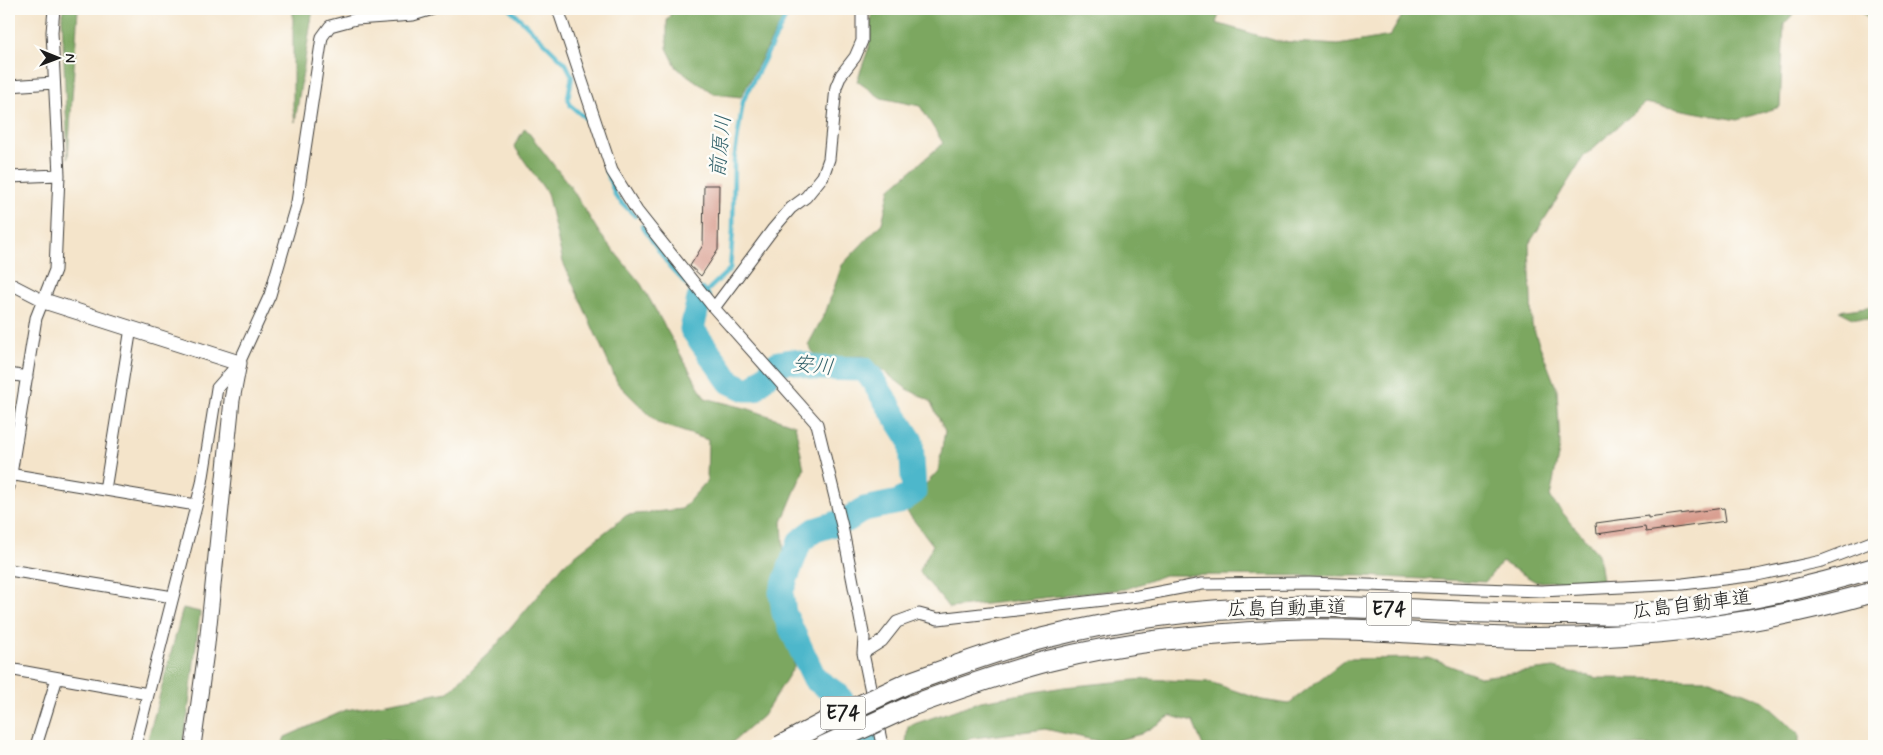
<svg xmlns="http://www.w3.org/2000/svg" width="1883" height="755" font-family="Mynerve,'Klee One',sans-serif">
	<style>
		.forest { fill: #7ba760; stroke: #4c623e }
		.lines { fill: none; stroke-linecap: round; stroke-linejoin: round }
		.stream { stroke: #4db7cb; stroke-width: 4.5 }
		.river { stroke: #4db7cb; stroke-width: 25 }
		.building { fill: #d59586 }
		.street-casing { stroke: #3c3a36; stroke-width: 13 }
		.secondary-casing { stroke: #3c3a36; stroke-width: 17 }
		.highway-casing { stroke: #3c3a36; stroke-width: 22 }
		.street { stroke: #fff; stroke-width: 11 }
		.secondary { stroke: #fff; stroke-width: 15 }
		.highway { stroke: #fff; stroke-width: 20 }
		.highway-bridge-casing { stroke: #3c3a36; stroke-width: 22; stroke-linecap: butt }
		.highway-bridge { stroke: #fff; stroke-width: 20 }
		.labels { text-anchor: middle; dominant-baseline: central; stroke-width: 5; stroke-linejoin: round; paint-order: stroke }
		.shield { fill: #fdfcf7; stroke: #605f5e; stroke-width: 1 }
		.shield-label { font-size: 19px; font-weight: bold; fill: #1c1c1c }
		.street-label { font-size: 20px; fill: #1c1c1c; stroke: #fdfcf7 }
		.water-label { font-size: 21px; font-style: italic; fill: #32626b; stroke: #fdfcf7 }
	</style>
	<rect width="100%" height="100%" fill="#fdfcf7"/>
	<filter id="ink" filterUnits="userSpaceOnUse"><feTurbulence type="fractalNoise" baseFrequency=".02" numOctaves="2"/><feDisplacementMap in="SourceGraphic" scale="10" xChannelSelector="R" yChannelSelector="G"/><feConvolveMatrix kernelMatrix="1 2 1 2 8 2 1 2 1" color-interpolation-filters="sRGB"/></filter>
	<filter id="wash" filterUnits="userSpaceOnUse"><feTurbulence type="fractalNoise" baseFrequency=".0096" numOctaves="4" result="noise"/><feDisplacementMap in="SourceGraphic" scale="20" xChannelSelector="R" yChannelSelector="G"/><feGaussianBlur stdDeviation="1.12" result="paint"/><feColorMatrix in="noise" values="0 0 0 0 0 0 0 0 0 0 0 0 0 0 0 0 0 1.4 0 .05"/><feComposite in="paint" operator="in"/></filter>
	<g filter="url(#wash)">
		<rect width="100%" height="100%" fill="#f4e4ca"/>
		<path class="forest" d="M63,9H78L68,158L62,18Z
			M293,9H331H313L295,122L293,107Z
			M673,9H785L786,13L741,97L714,94L677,68L667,48V21Z
			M872,9H1221L1216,23L1277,41L1338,45L1390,36L1406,9H1798L1784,24L1780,107L1737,120L1645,103L1584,156L1529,244L1532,325L1557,390L1560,445L1550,498L1598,554L1602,580L1536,582L1502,562L1485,582L1363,576L1165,575L1126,589L949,608L919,571L933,545L904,508L938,471L945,431L930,401L907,389L864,356L817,358L808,345L826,311L842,265L882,223L890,189L943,143L920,106L881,98L857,81L869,47Z
			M1859,9H1874V24Z
			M525,128L570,186L600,234L641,284L705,398L749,409L795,425L804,469L782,522L786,591L794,667L763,716L728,746H417L381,740L368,746H281L285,737L346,710L448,692L494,648L564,564L627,515L682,509L707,481L708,440L658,423L618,384L563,262L547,193L514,146Z
			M1874,306V321L1853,318L1839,311Z
			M183,608L200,612L188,713L182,746H146Z
			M1429,658L1480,677L1554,668L1597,678L1710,679L1763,701L1799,734V746H1203L1193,722L1171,716L1141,734L1107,743L1045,729L973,738L953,746H908L906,744L908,726L981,701L1064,687L1145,679L1210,682L1262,700L1288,704L1346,659Z"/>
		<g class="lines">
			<path class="stream" d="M510,9L566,64L572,76L568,98L571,106L590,122L595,137
				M606,171L616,197L635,216
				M642,226L670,267L700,298
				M709,289L730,269L733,230L734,161L743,101L790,9"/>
			<path class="river" d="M699,299L692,329L730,382L745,389H754L778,363L792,361L817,368L863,369L870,376L911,441L914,492L899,502L864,509L847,520L815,530L800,541L781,592L784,613L815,679L838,695L871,746"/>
		</g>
		<g id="blocks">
			<path class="building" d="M704,185H719L718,250L701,276L690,266L703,245Z
				M1724,508L1726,521L1646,532L1645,527L1597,534L1596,523L1648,516V518Z"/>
		</g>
	</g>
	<g filter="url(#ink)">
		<use href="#blocks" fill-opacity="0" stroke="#3c3a36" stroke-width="1"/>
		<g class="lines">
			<defs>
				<path id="street" d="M558,9L612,171L637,211L714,308L817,424L842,526L864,638L863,653L881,740L884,746
					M9,86L54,83
					M9,177L59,175
					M9,283L44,301
					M714,308L773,229L791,208L806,197L823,176L829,159L836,87L841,75L855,57L862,41V9
					M9,374L27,377
					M9,474L196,505
					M9,487L36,318L55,270L59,175L52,32L54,9
					M105,490L131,328
					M9,570L173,597
					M863,653L882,641L897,622L919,614L938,619L1138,596L1202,584L1309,583L1541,591L1683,584L1757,575L1822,561L1874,541
					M9,669L148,694
					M36,746L57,678
					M135,746L202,483L217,388L239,363L270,295L297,202L322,37L330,26L356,19L413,15L433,9"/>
				<path id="secondary" d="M44,301L239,363L232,400L207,644L193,746"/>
				<path id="highway" d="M908,683C953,667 997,650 1044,638C1122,618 1206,608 1288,607C1383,605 1478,615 1574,614C1593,614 1613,615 1633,614C1715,608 1795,592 1874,568
					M913,705C957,689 1002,673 1048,661C1125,641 1206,634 1286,630C1368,626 1449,638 1531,638C1650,638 1760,625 1874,592"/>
			</defs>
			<use href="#street" class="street-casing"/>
			<use href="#secondary" class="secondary-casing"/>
			<use href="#highway" class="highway-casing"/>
			<use href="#street" class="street"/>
			<use href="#secondary" class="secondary"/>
			<use href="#highway" class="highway"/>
			<defs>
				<path id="highway-bridge" d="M780,746L833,718L908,683
					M824,746L913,705"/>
			</defs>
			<use href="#highway-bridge" class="highway-bridge-casing"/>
			<use href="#highway-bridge" class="highway-bridge"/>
		</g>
	</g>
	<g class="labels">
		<g class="shield">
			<rect x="1366.5" y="592.5" width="45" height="33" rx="4"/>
			<rect x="820.5" y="696.5" width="45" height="33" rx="4"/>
		</g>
		<g class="shield-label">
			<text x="1389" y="609">E74</text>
			<text x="843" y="713">E74</text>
		</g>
		<g class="street-label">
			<text transform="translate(1692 605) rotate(-7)">広島自動車道</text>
			<text transform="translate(1287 609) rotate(-1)">広島自動車道</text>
		</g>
		<g class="water-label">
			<text transform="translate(721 146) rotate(-84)">前原川</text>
			<text transform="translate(813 366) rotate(6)">安川</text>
		</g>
	</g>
	<rect width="1883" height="755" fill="none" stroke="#fdfcf7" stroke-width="30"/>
	<g transform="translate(58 58) rotate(91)" stroke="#fdfcf7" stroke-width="4" paint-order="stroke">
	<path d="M0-4L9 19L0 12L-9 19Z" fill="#1c1c1c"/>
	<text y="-8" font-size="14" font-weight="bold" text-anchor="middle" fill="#1c1c1c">N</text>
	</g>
</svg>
